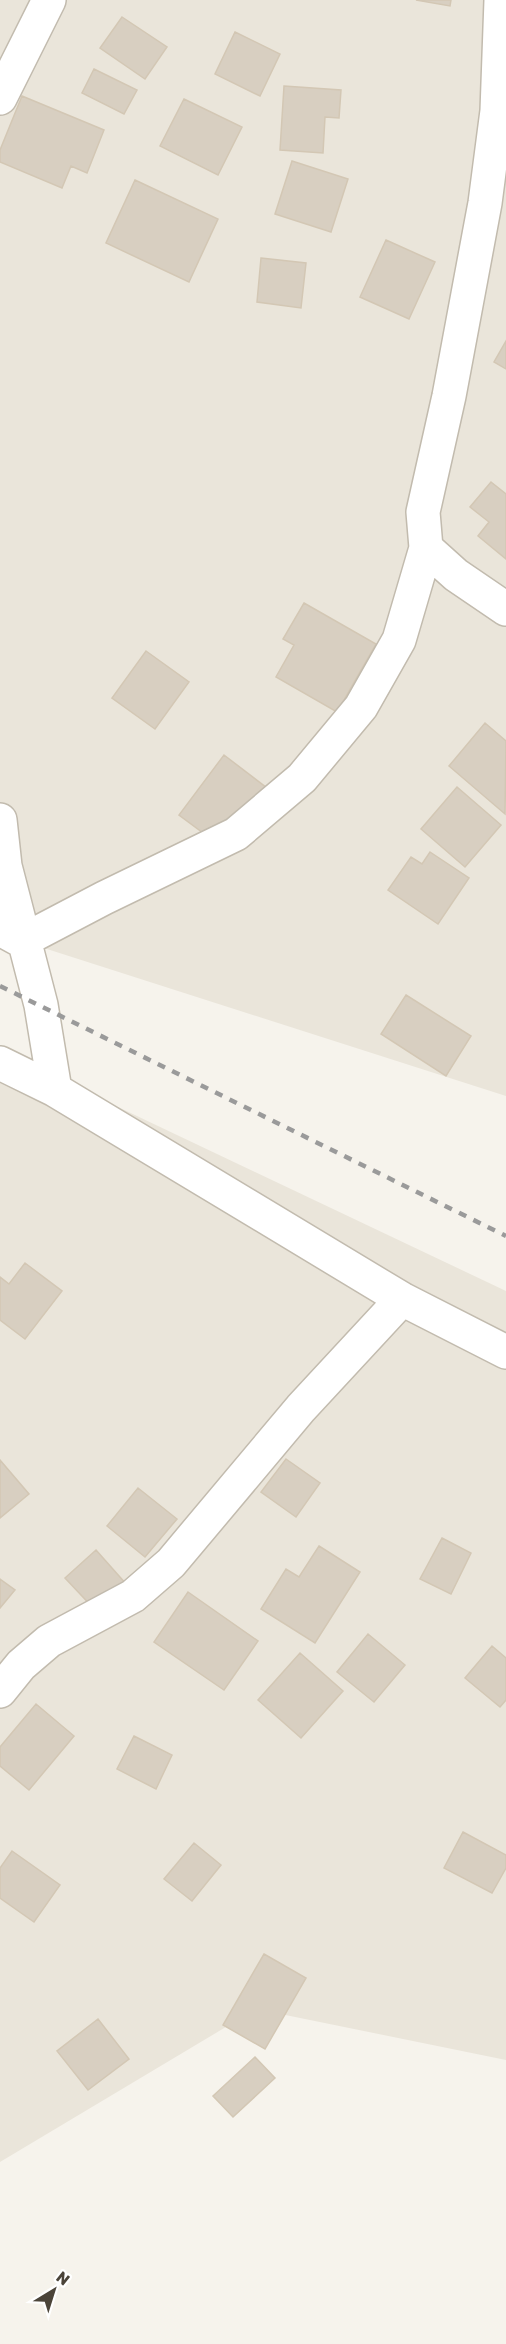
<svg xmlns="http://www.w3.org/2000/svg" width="506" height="2344" font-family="Rubik,sans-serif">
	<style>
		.residential { fill: #eae5da }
		.building { fill: #d8cfc1; stroke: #d3c7b4; stroke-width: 1.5 }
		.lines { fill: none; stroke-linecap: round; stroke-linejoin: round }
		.minor-casing { stroke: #c2bbae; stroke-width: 36 }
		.minor { stroke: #fff; stroke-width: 33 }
		.rail { stroke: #9a9a9a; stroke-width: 4.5; stroke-dasharray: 8 8; stroke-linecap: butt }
	</style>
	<rect width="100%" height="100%" fill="#f6f3ec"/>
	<path class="residential" d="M0,0H506V1096L22,941L0,928Z
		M0,1051L506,1291V2060L256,2009L0,2162Z"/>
	<path class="building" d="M416,0H451L450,6Z
		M122,17L167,47L145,79L100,48Z
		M235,32L280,54L260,96L215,74Z
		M94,69L137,90L124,114L82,93Z
		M284,86L341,90L339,118L325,117L323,153L280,150Z
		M22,96L104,130L87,173L71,166L62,188L0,162V150Z
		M184,99L242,127L218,175L160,146Z
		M292,161L348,179L331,232L275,214Z
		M135,180L218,219L189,282L106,243Z
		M386,240L435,262L409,319L360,297Z
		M261,258L306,263L301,308L257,302Z
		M506,341V369L494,362Z
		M491,482L506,494V559L478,536L489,522L470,507Z
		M304,603L376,644L337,712L276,677L294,645L283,639Z
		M146,651L189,682L155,729L112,698Z
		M485,723L506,741L505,814L449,766Z
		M224,755L267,788L222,847L179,815Z
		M457,787L501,825L465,867L421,829Z
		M430,852L469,878L438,924L388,890L411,857L422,864Z
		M406,995L471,1036L446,1076L381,1034Z
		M25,1263L62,1291L25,1339L0,1320V1277L9,1284Z
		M286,1459L320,1483L296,1517L261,1492Z
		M0,1460L29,1494L0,1518Z
		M138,1488L177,1519L145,1557L107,1526Z
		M442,1538L471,1553L451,1594L420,1579Z
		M319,1546L360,1572L315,1643L261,1609L286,1569L299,1577Z
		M96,1550L127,1585L97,1612L65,1578Z
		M0,1579L15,1590L0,1608Z
		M188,1592L258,1641L224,1690L154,1642Z
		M368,1634L405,1665L374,1702L337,1672Z
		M492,1646L506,1658V1700L500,1707L465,1678Z
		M300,1653L343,1691L301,1738L258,1700Z
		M36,1704L74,1736L29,1790L0,1766V1747Z
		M134,1736L172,1755L156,1789L117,1769Z
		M463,1832L506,1855V1868L492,1893L444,1868Z
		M194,1843L221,1865L192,1901L164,1879Z
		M12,1851L60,1885L34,1922L0,1898V1868Z
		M264,1954L306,1978L265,2049L223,2025Z
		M98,2019L129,2059L88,2090L57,2051Z
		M255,2057L275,2078L233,2117L213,2096Z"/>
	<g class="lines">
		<defs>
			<path id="minor" d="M0,98L49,0
				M426,548L456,575L506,609
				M0,820L5,866L41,1005L55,1090
				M0,929L22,941L104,898L236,834L302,778L361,707L399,640L426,548L423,512L449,396L485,203L497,111L501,0
				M0,1063L55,1090L402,1299L506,1352
				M0,1691L21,1665L49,1641L133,1596L171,1563L301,1408L402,1299"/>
		</defs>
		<use href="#minor" class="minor-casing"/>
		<use href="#minor" class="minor"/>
		<path class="rail" d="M0,986L506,1236"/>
	</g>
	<g transform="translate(54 2290) rotate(38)" stroke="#ffffff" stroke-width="4.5" paint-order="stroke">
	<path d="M0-4.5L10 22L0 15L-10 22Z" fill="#4b4439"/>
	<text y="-9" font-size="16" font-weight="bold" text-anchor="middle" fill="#4b4439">N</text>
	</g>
</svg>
